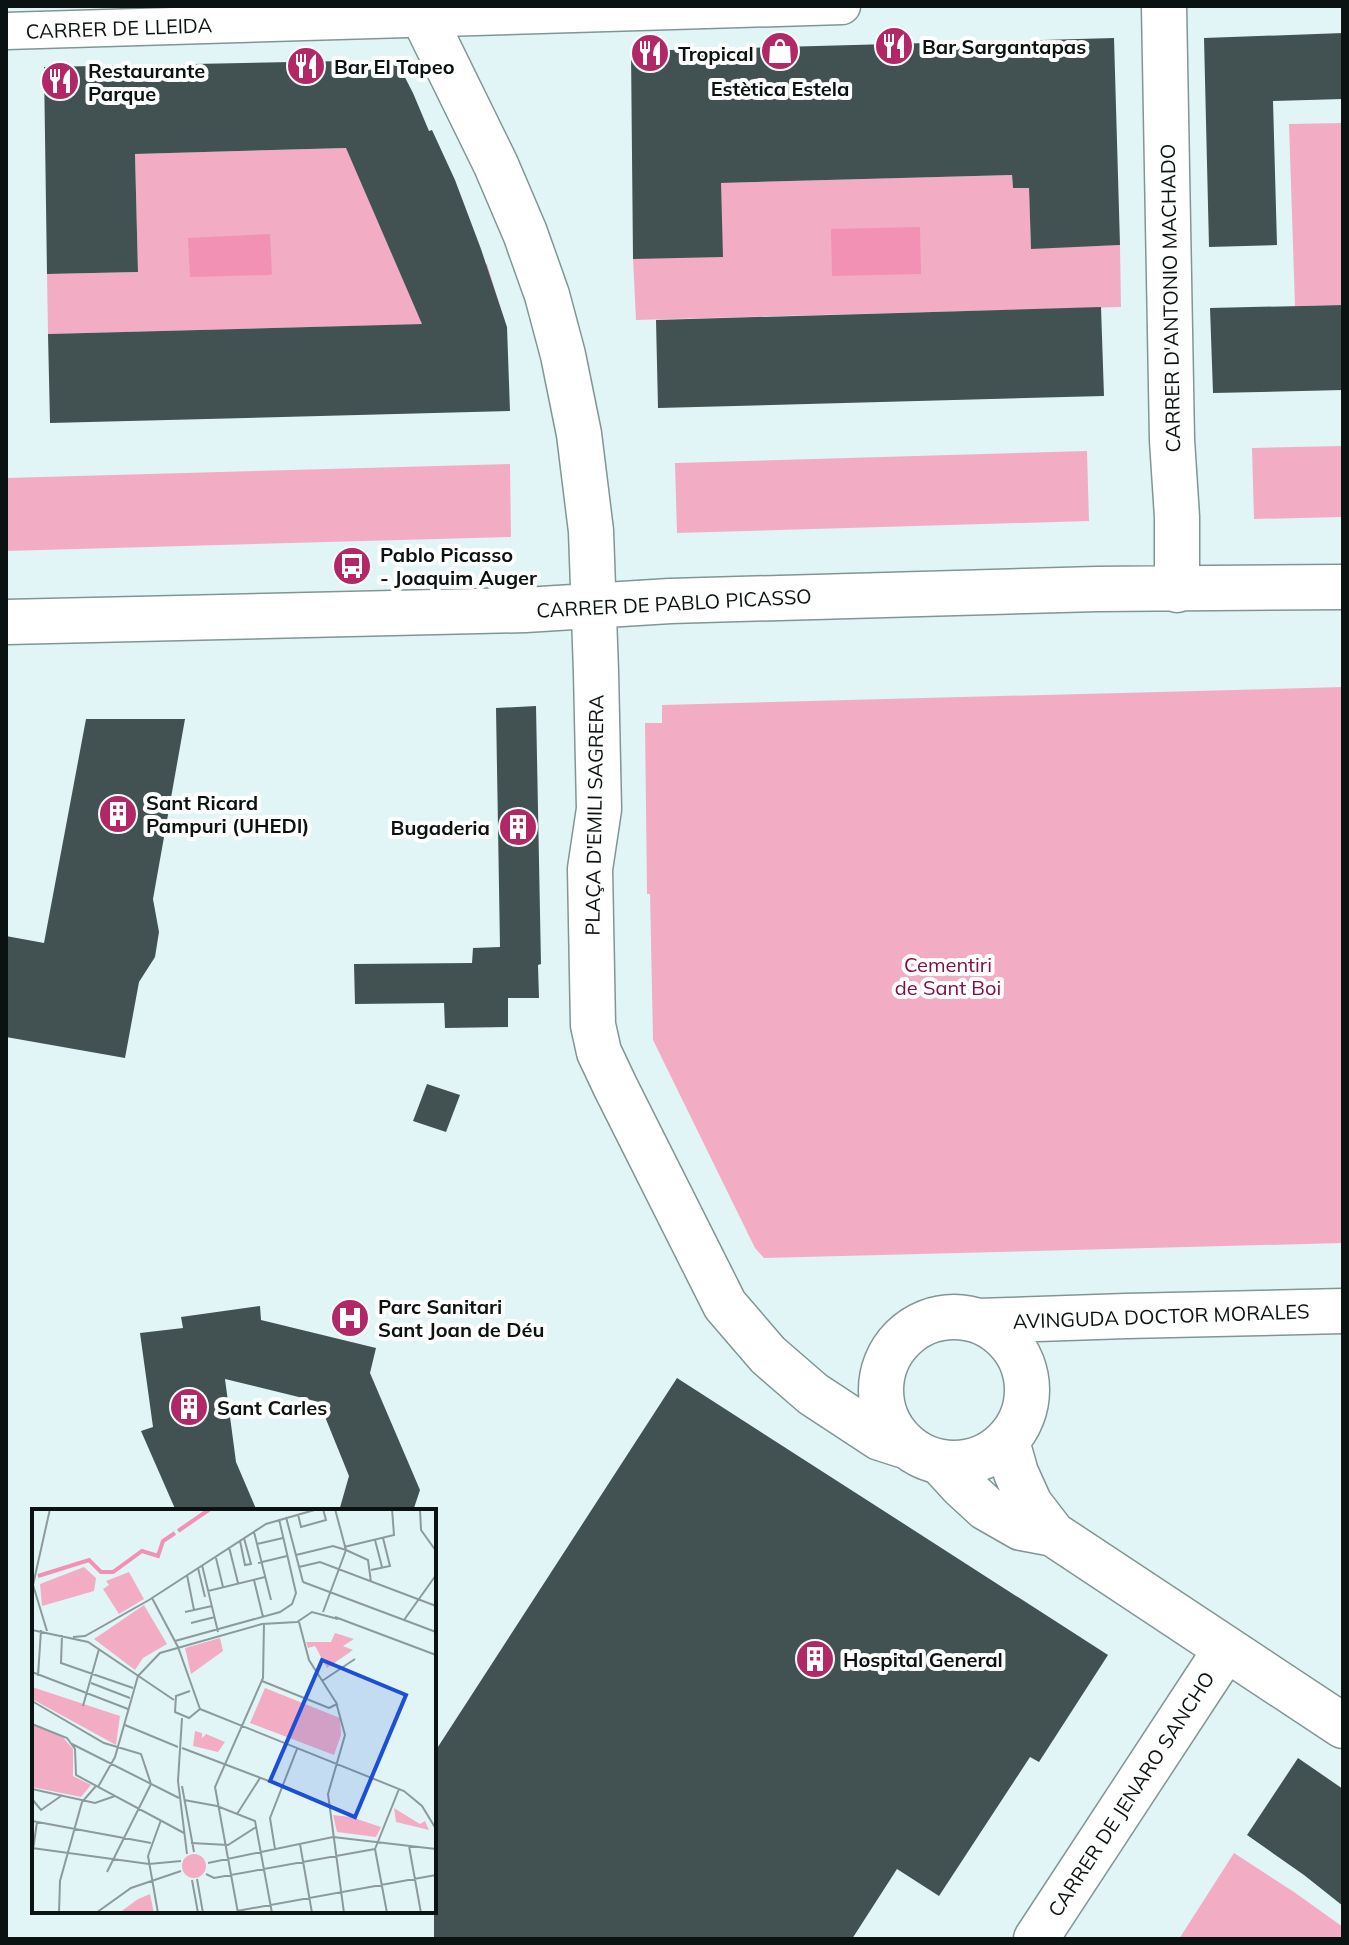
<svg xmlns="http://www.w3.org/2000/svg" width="1349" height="1945" font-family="Mulish,sans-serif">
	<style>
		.green { fill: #f2adc4 }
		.water { fill: #f291b3 }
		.building { fill: #425253 }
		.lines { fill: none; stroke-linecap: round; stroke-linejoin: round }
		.pedestrian-casing { stroke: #829595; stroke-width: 39 }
		.minor-casing { stroke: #829595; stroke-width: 47 }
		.pedestrian { stroke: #fff; stroke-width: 36 }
		.minor { stroke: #fff; stroke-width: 44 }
		.labels { text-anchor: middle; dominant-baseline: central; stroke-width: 8; stroke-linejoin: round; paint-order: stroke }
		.street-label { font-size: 20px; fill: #0b1212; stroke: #fefefe }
		.poi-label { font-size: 20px; font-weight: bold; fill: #0b1212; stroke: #fefefe; text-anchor: start }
		.park-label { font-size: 20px; fill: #820d47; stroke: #fefefe }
		.inset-river { fill: none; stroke: #f291b3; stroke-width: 4 }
		.inset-road { fill: none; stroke: #8c9a9b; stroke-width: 2 }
		.view { fill: #1d4ed8; fill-opacity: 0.15; stroke: #1d4ed8; stroke-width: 4 }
		.inset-edge { fill: none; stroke: #0b1212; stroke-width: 4 }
	</style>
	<rect width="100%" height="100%" fill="#e2f5f6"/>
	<path class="green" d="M1343,123V305L1295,306L1289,124Z
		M346,148L480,263L487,264L505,322L48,334L47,274L138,272L135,154Z
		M1012,175L1013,188H1029L1031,248L1120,245L1121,307L636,320L633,259L721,183Z
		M1343,446V517L1254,519L1252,448Z
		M1087,451L1089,521L677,533L675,463Z
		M510,464L511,537L6,551V478Z
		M1343,687V1243L764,1258L755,1248L653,1040L650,894H647L645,723H662V705Z
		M1234,1853L1294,1892L1343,1927V1939H1179Z"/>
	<path class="water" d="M920,227L921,274L832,276L831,229Z
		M270,234L272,274L270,275L190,277L188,238Z"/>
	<path class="building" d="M1343,33V99L1273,101L1277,245L1209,247L1204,38Z
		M1114,38L1120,245L1031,249L1029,188H1013L1012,175L721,183L723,257L633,259L631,51Z
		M396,60L413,93L429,131L432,130L455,180L481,249L507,327L510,411L50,423L48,334L422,324L346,148L135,154L138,272L47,274L44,67Z
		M1343,305V390L1213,393L1210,308Z
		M1101,307L1104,396L658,408L656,320Z
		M536,706L541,964L538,965L539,998H508V1027L445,1028L444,1003L355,1004L354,964L472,963L473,948L500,947L496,708Z
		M86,719H185L153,899L159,932L155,957L139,982L125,1058L6,1037V936L44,943Z
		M427,1084L460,1095L446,1132L413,1121Z
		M260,1306L261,1320L376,1348L370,1373L420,1490L413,1511H339L349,1476L319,1402L225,1379L236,1462L257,1511H176L141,1431L153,1427L140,1333L183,1328L181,1317Z
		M677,1378L1108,1655L1039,1762L1030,1757L939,1896L897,1869L852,1939H434V1753Z
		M1298,1758L1343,1789V1906L1304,1875L1247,1835Z"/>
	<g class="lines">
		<defs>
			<path id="pedestrian" d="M6,31L842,6"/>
			<path id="minor" d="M418,6L496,165L525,233L547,295L563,355L579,434L591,531L596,672L599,809L590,869L593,1025L599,1052L615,1086L725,1305L768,1355L813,1394L880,1438L908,1447
				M1164,6L1172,440L1177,517V590
				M6,622L525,610L670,601L1097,589L1343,587
				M881 1390a73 73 0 1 1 146 0a73 73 0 1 1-146 0Z
				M978,1321L1126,1316L1343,1311
				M1007,1441L1016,1473L1030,1504L1053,1534L1343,1726
				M940,1462L961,1485L986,1508L1021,1528L1053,1534
				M1036,1939L1226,1649"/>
		</defs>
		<use href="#pedestrian" class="pedestrian-casing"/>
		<use href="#minor" class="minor-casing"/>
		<use href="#pedestrian" class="pedestrian"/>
		<use href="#minor" class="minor"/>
	</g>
	<defs>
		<symbol id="restaurant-disc" viewBox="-11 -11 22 22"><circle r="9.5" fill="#b22867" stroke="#fefefe"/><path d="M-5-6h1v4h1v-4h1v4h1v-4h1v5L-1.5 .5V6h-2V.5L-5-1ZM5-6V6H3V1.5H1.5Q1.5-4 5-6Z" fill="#fff"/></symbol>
		<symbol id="shop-disc" viewBox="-11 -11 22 22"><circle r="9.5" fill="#b22867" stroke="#fefefe"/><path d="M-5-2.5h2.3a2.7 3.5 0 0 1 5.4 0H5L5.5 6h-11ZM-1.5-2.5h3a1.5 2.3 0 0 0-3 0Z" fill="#fff"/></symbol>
		<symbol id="bus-disc" viewBox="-11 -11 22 22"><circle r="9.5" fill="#b22867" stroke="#fefefe"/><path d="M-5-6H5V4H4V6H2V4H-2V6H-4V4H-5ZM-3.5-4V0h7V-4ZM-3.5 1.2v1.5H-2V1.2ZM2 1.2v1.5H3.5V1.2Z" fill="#fff"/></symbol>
		<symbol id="building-disc" viewBox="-11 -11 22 22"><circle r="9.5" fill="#b22867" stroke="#fefefe"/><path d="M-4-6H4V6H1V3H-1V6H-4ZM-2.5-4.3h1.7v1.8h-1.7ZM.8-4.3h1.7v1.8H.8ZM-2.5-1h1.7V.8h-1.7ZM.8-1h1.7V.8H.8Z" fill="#fff"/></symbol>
		<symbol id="hospital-disc" viewBox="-11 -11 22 22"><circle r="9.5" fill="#b22867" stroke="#fefefe"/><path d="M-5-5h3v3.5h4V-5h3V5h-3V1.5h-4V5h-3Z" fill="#fff"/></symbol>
	</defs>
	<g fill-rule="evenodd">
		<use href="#restaurant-disc" x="872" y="24" width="44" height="44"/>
		<use href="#shop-disc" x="758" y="29" width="44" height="44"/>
		<use href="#restaurant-disc" x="628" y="31" width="44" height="44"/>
		<use href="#restaurant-disc" x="284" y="44" width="44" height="44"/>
		<use href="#restaurant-disc" x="38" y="59" width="44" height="44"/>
		<use href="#bus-disc" x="330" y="544" width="44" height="44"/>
		<use href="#building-disc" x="96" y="792" width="44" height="44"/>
		<use href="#building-disc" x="496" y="805" width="44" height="44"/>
		<use href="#hospital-disc" x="328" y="1296" width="44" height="44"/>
		<use href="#building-disc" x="167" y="1385" width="44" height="44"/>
		<use href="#building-disc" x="793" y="1637" width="44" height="44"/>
	</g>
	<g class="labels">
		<g class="street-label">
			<text transform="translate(119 28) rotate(-2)">CARRER DE LLEIDA</text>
			<text transform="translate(1170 298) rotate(-91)">CARRER D'ANTONIO MACHADO</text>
			<text transform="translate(674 603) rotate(-3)">CARRER DE PABLO PICASSO</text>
			<text transform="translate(594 815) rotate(-89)">PLAÇA D'EMILI SAGRERA</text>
			<text transform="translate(1161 1316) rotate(-2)">AVINGUDA DOCTOR MORALES</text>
			<text transform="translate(1131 1794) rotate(-57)">CARRER DE JENARO SANCHO</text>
		</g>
		<g class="poi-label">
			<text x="922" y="46">Bar Sargantapas</text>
			<text x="678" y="53">Tropical</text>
			<text x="334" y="66">Bar El Tapeo</text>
			<text x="88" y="70">Restaurante<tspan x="88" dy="23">Parque</tspan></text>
			<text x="780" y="88" text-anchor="middle">Estètica Estela</text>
			<text x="380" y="554">Pablo Picasso<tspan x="380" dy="23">- Joaquim Auger</tspan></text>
			<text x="146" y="802">Sant Ricard<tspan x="146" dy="23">Pampuri (UHEDI)</tspan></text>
			<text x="490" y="827" text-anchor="end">Bugaderia</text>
			<text x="378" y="1306">Parc Sanitari<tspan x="378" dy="23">Sant Joan de Déu</tspan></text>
			<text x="217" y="1407">Sant Carles</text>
			<text x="843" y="1659">Hospital General</text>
		</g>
		<g class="park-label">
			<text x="948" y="964">Cementiri<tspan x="948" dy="23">de Sant Boi</tspan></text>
		</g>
	</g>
	<g transform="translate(32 1509)">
		<rect width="404" height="404" fill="#e2f5f6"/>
		<path d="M52,58L64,69L62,82L10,97L8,75ZM97,63L112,90L87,105L71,80L77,76L74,72ZM112,96L135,135L111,149L103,161L62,130ZM303,124L322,130L311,137L321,141L295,159L283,137L276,139L274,133H299ZM188,129L191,142L159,165L153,139ZM0,178L88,207L84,236L0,190ZM233,179L308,209L309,226L302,246L218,214ZM0,216L29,226L41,240V267L59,276L49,288L0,278ZM163,222L170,224V229L174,225L193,233L186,243L161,237ZM362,299L388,315L393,312L397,321L364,313ZM301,306L319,308L349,318L344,328L305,323ZM150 357a12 12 0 1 1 24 0a12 12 0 1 1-24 0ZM118,385L122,404H87L106,390Z" fill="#f2adc4"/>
		<path class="inset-river" d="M146,22L178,0M6,67L57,51L69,63H81L110,42L126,47L131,32L143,24"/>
		<path class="inset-road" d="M388,0L389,21L404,42M266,5L269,18L294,11L291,0M254,8L271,73M222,23L239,91M343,31L350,58M208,32L213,56L219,55L212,29M225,35L251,29M197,38L206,74M312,38L362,26L360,0M264,46L301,37L314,41L336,51L339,73M184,49L191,78M226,54L255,47M170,56L186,123M267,58L288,53L404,97M166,59L173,88M339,61L358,57L351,29M155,66L162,101M222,71L231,108M271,73L404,123M176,82L233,68M120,89L146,138L168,200M153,103L180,97M291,103L314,41L303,0M303,108L404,146M372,111L404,66M267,113L277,151L305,195L297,199M159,114L183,108M0,121L56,133L142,191M15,122L1,76L18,0M30,126L29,154L101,179M41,128L53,127L117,91L234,15L286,0M143,132L248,103L260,95L264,84L247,10M0,163L96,200M6,167L9,121M230,172L297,199M290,172L323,150M59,174L98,189M158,182L144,187L143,203L157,209L168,200M0,192L72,234L109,245L119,275M304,193L313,226L296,285L312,404M51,197L67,140M168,200L372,282L390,297L404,320M150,209L146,272L155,345M0,215L35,229L43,240L44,266L152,324M93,216L146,238M40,235L147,289M150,239L250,277M150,277L162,343M66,278L83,248L106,167L128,144L230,115L265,113L280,103L306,110M0,280L63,294L83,287M0,290L9,301L29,287M152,291L185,297L223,312L240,404M205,305L228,269M0,312L119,334M159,334L196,336L224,318M268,335L280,404M377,337L389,404M0,339L117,355L149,352M243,340L238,309L265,240M0,348L5,313M176,354L301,328L404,340M75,363L119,275M174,365L182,369L343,340M165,370L171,404M160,371L166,404M27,404L28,372L50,293L64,277M64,404L99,379L149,362M126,404L116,347L129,311M194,404L404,366M206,404L183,278L231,169L232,114M355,404L343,340L367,280"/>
		<path class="view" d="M290,151L374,186L323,308L238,272Z"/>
		<rect width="404" height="404" class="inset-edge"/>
	</g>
	<rect width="1349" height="1945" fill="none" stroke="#0b1212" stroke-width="16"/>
</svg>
